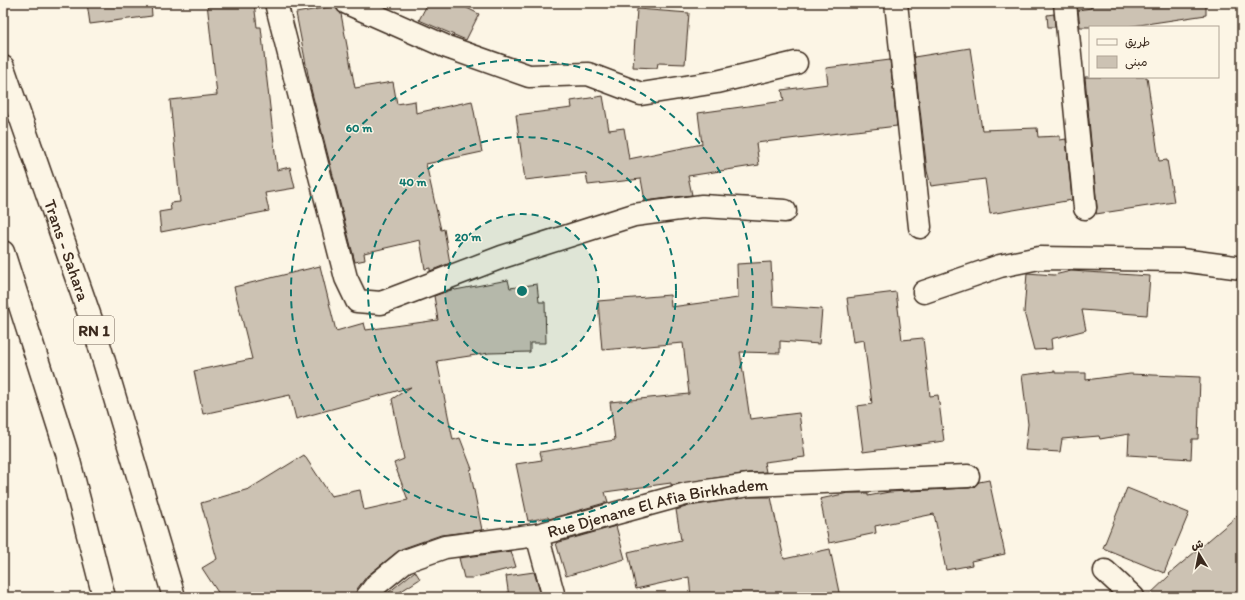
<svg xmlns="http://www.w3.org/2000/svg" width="1245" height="600" font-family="Itim,'Playpen Sans Arabic',sans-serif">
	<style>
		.building { fill: #ccc2b3; stroke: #3b2a1e }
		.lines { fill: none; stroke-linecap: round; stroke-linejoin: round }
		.street-casing { stroke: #3b2a1e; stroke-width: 25 }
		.highway-casing { stroke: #3b2a1e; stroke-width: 25 }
		.street { stroke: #fcf5e5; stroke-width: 22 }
		.highway { stroke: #fcf5e5; stroke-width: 22 }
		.ring { fill: none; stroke: #0f766e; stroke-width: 2; stroke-dasharray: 7 5 }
		.labels { text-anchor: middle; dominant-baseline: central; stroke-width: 3; stroke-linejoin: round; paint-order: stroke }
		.shield { fill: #fcf5e5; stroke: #75675a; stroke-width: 1 }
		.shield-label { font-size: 16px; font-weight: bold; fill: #3b2a1e }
		.street-label { font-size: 17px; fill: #3b2a1e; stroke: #fcf5e5 }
		.centre { fill: #0f766e; stroke: #fcf5e5; stroke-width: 2 }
		.ring-label { font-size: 12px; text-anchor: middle; font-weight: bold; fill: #0f766e; stroke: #fcf5e5; stroke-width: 3; stroke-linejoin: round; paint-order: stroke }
	</style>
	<rect width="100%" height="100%" fill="#fcf5e5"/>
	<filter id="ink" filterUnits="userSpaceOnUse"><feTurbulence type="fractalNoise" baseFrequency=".025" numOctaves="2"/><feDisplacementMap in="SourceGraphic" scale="8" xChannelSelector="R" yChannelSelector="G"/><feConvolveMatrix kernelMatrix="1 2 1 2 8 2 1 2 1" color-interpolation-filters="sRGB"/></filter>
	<g filter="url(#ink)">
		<path class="building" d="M87,3H151L152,16L90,24Z
			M207,3H254L257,27H261L277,170L290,167L295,188L265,193L269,211L161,232L159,212L171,210L170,203L180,202L170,100L217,95Z
			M428,3H457L479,14L466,40L419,20Z
			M1091,3H1206V15L1126,27H1080L1078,10L1091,8Z
			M335,6L341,14L355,88L393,82L397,104L415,101L416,113L472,101L482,152L426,164L441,230L444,229L450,263L430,271V268L425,269L420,240L364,253L365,260L355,262L310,85L296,13Z
			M637,9L689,13L685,64L658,63L657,68L633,67Z
			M1054,14L1055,27H1048L1047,15Z
			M970,48L982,130L1037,128L1038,137L1060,136V140L1066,139L1072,200L990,214L985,179L931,186L927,171L914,57Z
			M890,60L897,126L756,143L759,165L688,176L692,195L645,201L641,179L588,185L586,173L525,180L516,115L572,108L571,101L603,96L609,130L624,128L629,159L702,144L698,113L784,101L782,90L828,84L826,68Z
			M1085,77H1147L1159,161L1167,160L1174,202L1096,214L1097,207Z
			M771,262L773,306L822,309L819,344L780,341V353L740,352L750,419L799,413L805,457L764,462L766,472L747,473L671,485V483L605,492L608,502L549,519L548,517L528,521L516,464L542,460L540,452L615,440L610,402L689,394L683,343L602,350L598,301L670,295L671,307L738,298L737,264Z
			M320,266L336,331L364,323L366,330L438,320L434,296L454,289L455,290L508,280L510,288L537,284L539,302H545L546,343H530V352L489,353L437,361L453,440L460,438L472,469L470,470L482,530L441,535L401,549L367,576L357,589L355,597H221L202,568L217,559L201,503L249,489L304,455L331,496L360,490L364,510L408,500L394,463L404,459L392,399L411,387L296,419L290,395L203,414L194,371L252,359L234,287Z
			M1071,271L1150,276L1147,315L1082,310L1086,330L1051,339L1052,349L1034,350L1024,312L1027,273L1054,275Z
			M896,292L902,340L923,338L930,396L938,395L944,441L863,452L857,406L872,404L864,340L853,342L847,298Z
			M1055,371V373H1086V380L1130,374L1200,377L1198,439H1192L1191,459L1128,455L1129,434L1100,439L1099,436L1062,439L1060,452L1025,450L1028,424L1022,375Z
			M989,480L1005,554L971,561L972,565L946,570L934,514L875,526L876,533L829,543L820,499L848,493H868V496L889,492L969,488L974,487L979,482Z
			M1127,488L1189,513L1164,573L1103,548Z
			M750,497H771L784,559L830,549L840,597H691L689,577L636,589L628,552L681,540L676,510L689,506Z
			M1242,512V597H1147L1170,575L1169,574Z
			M616,526L625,559L566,576L556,543Z
			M511,551L516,567L472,578H464L459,558Z
			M415,571L420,579L392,597H383Z
			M534,572L540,592L509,597L506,576Z"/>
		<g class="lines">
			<defs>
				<g id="street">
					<path d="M276,3L346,278L357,301L381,303L502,257L634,215L702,206L785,211"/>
					<path d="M347,3L447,47L529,76L588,74L641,94L717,82L796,63"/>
					<path d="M896,3L920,227"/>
					<path d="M1065,3L1085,208"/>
					<path d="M924,292L1000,266L1039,258L1181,260L1242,268"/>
					<path d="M537,535L554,597"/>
					<path d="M1105,571L1133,597"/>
					<path id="s1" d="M367,597L377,584L405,561L445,547L537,535L686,494L749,485L968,476"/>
				</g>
				<g id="highway">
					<path id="s2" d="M3,67L95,331L174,597"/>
					<path d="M3,252L67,453L104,597"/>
				</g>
			</defs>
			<use href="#street" class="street-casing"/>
			<use href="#highway" class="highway-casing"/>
			<use href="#street" class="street"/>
			<use href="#highway" class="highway"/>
		</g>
	</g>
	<circle cx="522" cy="291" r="77" fill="#0f766e" fill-opacity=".12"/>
	<g class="ring">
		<circle cx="522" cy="291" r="77"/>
		<circle cx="522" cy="291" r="154"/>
		<circle cx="522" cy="291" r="231"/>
	</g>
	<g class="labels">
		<rect class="shield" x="74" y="316" width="40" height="28" rx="3"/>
		<g class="shield-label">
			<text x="94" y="330">RN 1</text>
		</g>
		<g class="street-label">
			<text stroke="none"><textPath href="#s2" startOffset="194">Trans - Sahara</textPath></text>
			<text stroke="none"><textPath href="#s1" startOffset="312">Rue Djenane El Afia Birkhadem</textPath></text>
		</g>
	</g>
	<circle cx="522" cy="291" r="6" class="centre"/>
	<g class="ring-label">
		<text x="359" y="132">60 m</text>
		<text x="413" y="186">40 m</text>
		<text x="468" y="241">20 m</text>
	</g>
	<rect width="1245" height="600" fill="none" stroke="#fcf5e5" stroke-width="16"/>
	<rect x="8" y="8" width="1229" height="584" fill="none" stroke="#3b2a1e" stroke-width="1.5" filter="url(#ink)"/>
	<rect x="1089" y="26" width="130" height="52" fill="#fcf5e5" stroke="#afa495"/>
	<rect x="1097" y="39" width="20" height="6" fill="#fcf5e5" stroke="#afa495"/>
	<text x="1125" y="46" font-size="12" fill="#3b2a1e">طريق</text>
	<rect x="1097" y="56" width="20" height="12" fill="#ccc2b3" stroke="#afa495"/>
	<text x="1125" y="66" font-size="12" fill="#3b2a1e">مبنى</text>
	<g transform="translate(1199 554) rotate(350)" stroke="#fcf5e5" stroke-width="3" paint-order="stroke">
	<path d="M0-3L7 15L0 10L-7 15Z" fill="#3b2a1e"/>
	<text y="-6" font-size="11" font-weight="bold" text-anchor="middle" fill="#3b2a1e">ش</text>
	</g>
</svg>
